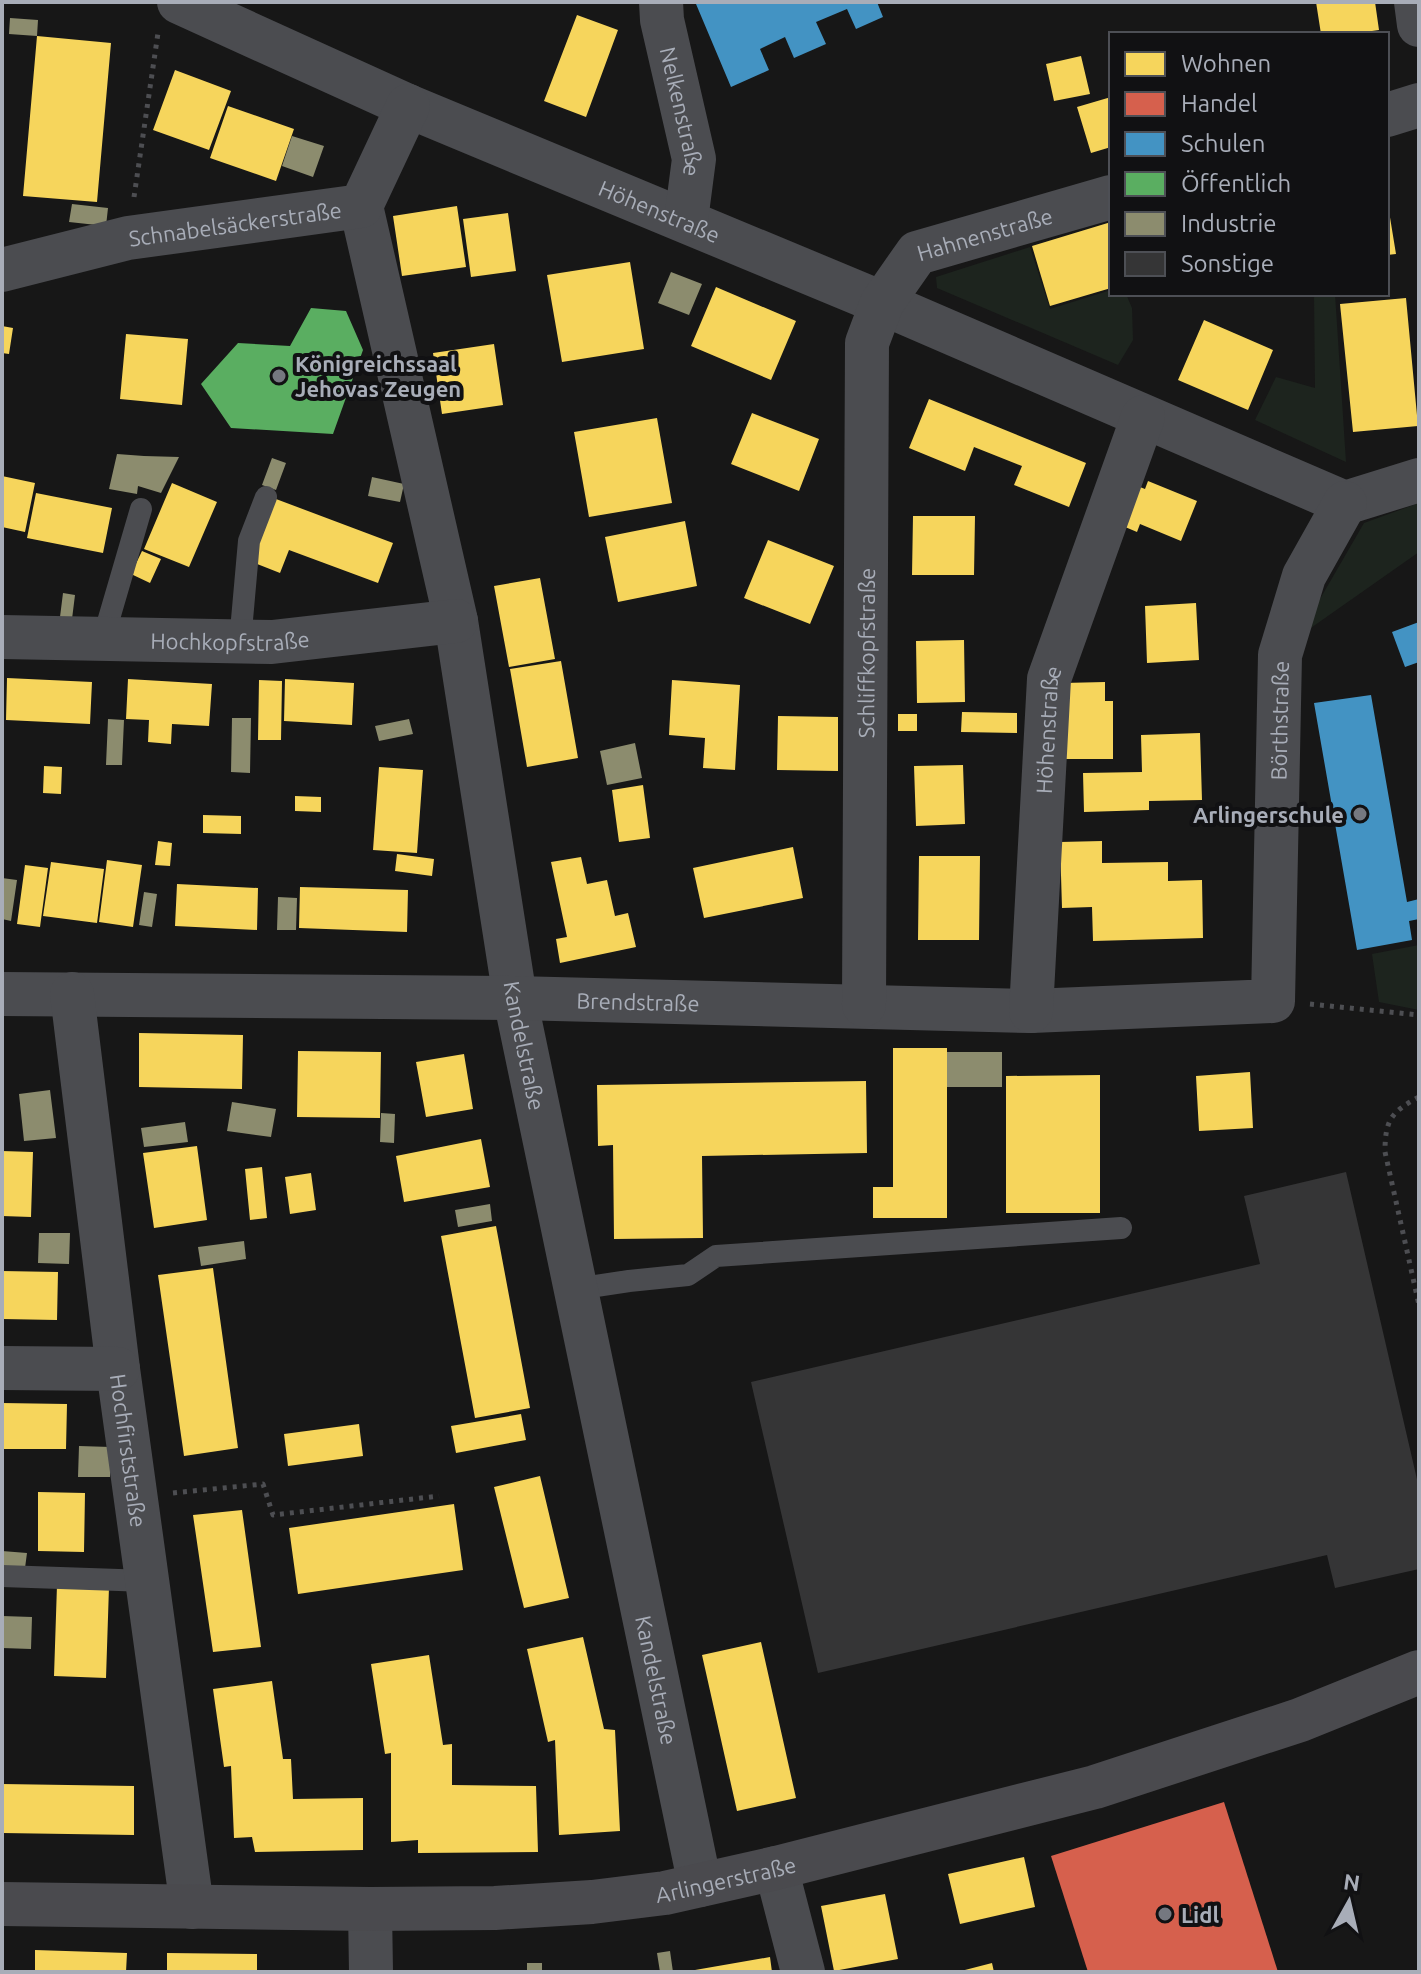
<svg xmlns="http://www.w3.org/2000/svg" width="1421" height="1974" font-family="Ubuntu,sans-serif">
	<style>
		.green { fill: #1d241e }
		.homes { fill: #f6d55c }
		.shops { fill: #d6604d }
		.schools { fill: #4393c3 }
		.public { fill: #5aae61 }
		.industry { fill: #8c8c6e }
		.building { fill: #353536 }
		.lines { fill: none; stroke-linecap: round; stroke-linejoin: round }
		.path { stroke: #4d4e52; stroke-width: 5; stroke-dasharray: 4 6; stroke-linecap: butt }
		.service { stroke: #4b4c50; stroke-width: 22 }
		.minor { stroke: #4b4c50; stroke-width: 44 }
		.secondary { stroke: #4a4a4e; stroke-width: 44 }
		.poi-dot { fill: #757880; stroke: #111113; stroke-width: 3 }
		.labels { text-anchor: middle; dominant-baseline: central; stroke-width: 8; stroke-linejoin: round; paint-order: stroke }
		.street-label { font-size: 22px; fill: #a8adb8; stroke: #111113 }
		.poi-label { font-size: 22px; font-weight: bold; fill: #a8adb8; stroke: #111113; text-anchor: start }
	</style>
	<rect width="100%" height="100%" fill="#171717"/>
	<path class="green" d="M1030,247L1050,309L1111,290V294H1126L1132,308L1133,340L1118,365L937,288L936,277Z
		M1314,294H1335L1346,462L1255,420L1276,377L1315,388Z
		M1419,503V552L1298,637L1364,523Z
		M1419,945V1010L1379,1002L1372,954Z"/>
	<path class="homes" d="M1316,2H1375L1379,30L1351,34H1321Z
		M577,15L618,30L586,117L544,101Z
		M37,36L111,43L97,202L23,196Z
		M1081,56L1090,94L1054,101L1046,64Z
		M175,70L231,91L209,150L153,130Z
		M1111,97V147L1091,153L1077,107Z
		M228,106L294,129L276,181L210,158Z
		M1387,199L1396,254L1387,255Z
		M457,206L466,267L402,276L393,216Z
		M508,213L516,271L471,277L463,219Z
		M1111,222V288L1050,306L1032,246Z
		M630,262L644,349L562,362L547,275Z
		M716,287L796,321L771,380L691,346Z
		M1406,298L1418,426L1353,432L1340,304Z
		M1204,320L1273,350L1248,410L1178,380Z
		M2,326L13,328L9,354L2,353Z
		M126,334L188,339L182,405L120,399Z
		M494,344L503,405L442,414L433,353Z
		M929,399L1086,463L1069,507L1014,485L1022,466L974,447L965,471L909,448Z
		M752,413L819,439L799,491L731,464Z
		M657,418L672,503L589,517L574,432Z
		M2,476L35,483L25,532L2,527Z
		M1148,481L1197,501L1181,541L1140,524L1137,532L1118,524L1135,485L1145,489Z
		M172,483L217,502L189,567L144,549Z
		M36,493L112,508L103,553L27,538Z
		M276,499L393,543L378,583L289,550L280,573L252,562Z
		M913,516H975L974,575H912Z
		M685,521L697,586L618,602L605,537Z
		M768,540L834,566L810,624L744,598Z
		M142,551L161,559L150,583L131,574Z
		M540,578L555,659L509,667L494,586Z
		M1196,603L1199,660L1147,663L1145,606Z
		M964,640L965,702L917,703L916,641Z
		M561,661L578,758L527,767L510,669Z
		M7,678L92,682L90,724L6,720Z
		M128,679L212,684L209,726L172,724L171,744L148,742L149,720L126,719Z
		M285,679L354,683L352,725L284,721Z
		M259,680L282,681L281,740H258Z
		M672,680L740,685L735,770L703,768L705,738L669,735Z
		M1105,682V701H1113V759H1059L1063,683Z
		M962,712L1017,713V733L961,732Z
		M898,714H917V731H898Z
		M778,716L838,717V771L777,770Z
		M1200,733L1202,800L1149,801V810L1084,812L1083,773L1142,772L1141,735Z
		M963,765L965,824L916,826L914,766Z
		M44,766L62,767L61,794L43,793Z
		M379,767L423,770L417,853L373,850Z
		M643,785L650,838L619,842L612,790Z
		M295,796L321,797V812L295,811Z
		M203,815L241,816V834L203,833Z
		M158,841L172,843L170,866L155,865Z
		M1102,841V863L1168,862V881L1202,880L1203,938L1093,941L1092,907L1062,908L1060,842Z
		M793,847L803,898L704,918L693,868Z
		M397,854L434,859L432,876L395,871Z
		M919,856H980L979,940H918Z
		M581,857L587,884L607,880L615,916L628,913L636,947L560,963L556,939L567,937L551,862Z
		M107,860L142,865L133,927L99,922Z
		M51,862L104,869L97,923L43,916Z
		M25,865L48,868L40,927L17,924Z
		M177,884L258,888L257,930L175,926Z
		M300,887L408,890L407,932L299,928Z
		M139,1033L243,1035L242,1089L139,1087Z
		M893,1048H947V1218H873V1187H893Z
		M298,1051L381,1052L380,1118L297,1117Z
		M464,1054L473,1109L426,1117L416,1062Z
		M1250,1072L1253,1128L1199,1131L1196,1076Z
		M1100,1075V1213H1006V1076Z
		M866,1081L867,1153L702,1156L703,1238L614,1239L613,1145L598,1146L597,1085Z
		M481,1139L490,1187L404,1202L396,1156Z
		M197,1146L207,1220L154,1228L143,1153Z
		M2,1151L33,1152L31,1217L2,1216Z
		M262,1167L267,1218L250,1220L245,1169Z
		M311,1173L316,1210L290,1214L285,1177Z
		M496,1226L530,1408L475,1418L441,1236Z
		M213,1268L238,1448L184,1456L158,1275Z
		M2,1271L58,1272L57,1320L2,1319Z
		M2,1403L67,1404L66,1449H2Z
		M521,1414L526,1440L456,1453L451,1426Z
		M359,1424L363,1456L288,1466L284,1434Z
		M540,1476L569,1598L524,1608L494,1487Z
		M38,1492L85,1493L84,1552L38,1551Z
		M454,1504L463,1570L298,1594L289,1528Z
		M242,1510L261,1647L213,1652L193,1515Z
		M57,1585L109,1587L106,1678L54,1676Z
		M583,1637L604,1729L615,1730L620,1831L559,1835L555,1740L548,1742L527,1649Z
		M761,1642L796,1798L737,1811L702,1655Z
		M429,1655L443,1745L452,1744V1785L536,1786L538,1852L418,1853V1840L391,1842V1753L385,1754L371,1664Z
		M272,1681L283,1759H291L293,1799L363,1798V1850L255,1852L252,1837L234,1838L231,1766L224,1767L213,1689Z
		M2,1784L134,1786V1835L2,1833Z
		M1024,1857L1035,1907L960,1924L948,1874Z
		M885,1894L898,1959L834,1971L821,1906Z
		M35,1950L127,1953L126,1972H35Z
		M167,1953L257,1954V1972H167Z
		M770,1957L772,1972H695V1970Z
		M992,1963L994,1972H961V1971Z"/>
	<path class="shops" d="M1224,1802L1278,1972H1088L1051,1856Z"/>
	<path class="schools" d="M700,2H877L883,17L856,29L847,9L816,22L826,44L794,58L785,37L760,49L769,70L731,87L696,4Z
		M1419,622V662L1405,667L1392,632Z
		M1371,695L1407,902L1419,899V919L1409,921L1412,940L1357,950L1314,703Z"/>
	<path class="public" d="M311,308L346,311L363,350L333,434L231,428L201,384L238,343L290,346Z"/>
	<path class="industry" d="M10,18L38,20L37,36L9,34Z
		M292,136L324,146L313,177L282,166Z
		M72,204L108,208L106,226L69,222Z
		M671,272L702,284L689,315L658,303Z
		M117,454L144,456L179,457L161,493L138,486L137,494L109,489Z
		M272,458L286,463L276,490L262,485Z
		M372,477L404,484L400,502L368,496Z
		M63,593L75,595L72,619L60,617Z
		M232,718H251L250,773L231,772Z
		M108,719L124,720L122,765H106Z
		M409,719L413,734L379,741L375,726Z
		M635,743L642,778L607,785L600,751Z
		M2,878L17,880L11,921L2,919Z
		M144,892L157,894L152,927L139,925Z
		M278,897L297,898L296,930H277Z
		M947,1052H1002V1087H947Z
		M50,1090L56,1138L24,1141L19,1094Z
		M232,1102L276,1109L271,1137L227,1131Z
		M381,1113L395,1114L394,1143L380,1142Z
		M185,1122L188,1142L144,1147L141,1128Z
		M490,1204L492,1221L458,1227L455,1210Z
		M39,1233H70L69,1264L38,1263Z
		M244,1241L246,1259L201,1266L198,1247Z
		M79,1446L111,1447L110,1477H78Z
		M2,1551L27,1553L25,1568L2,1566Z
		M2,1616L32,1617L31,1649L2,1648Z
		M670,1951L673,1972H660L657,1953Z
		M527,1963H542V1972H527Z"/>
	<path class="building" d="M1346,1172L1419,1488V1569L1335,1588L1327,1555L818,1673L751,1382L1260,1264L1244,1196Z"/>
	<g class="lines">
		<path class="path" d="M134,197L158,33
			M1310,1004L1419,1015
			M1419,1097C1391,1112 1385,1120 1385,1152L1419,1305
			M173,1493L263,1484L273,1515L439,1496"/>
		<path class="service" d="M103,639L141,509
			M240,642L249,541L266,497
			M576,1289L629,1281L688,1275L716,1256L1121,1228
			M2,1576L148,1581"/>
		<g class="minor">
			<path id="s1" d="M179,2L408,106L882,303L1345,503L1419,480"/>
			<path id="s2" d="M661,2L662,20L694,159L686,220"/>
			<path d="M1416,2L1419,25"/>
			<path d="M1387,115L1419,105"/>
			<path id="s3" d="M361,206L456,621L515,998L700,1885"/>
			<path id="s4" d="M2,270L128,238L361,206L408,106"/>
			<path id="s5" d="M2,637L272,642L456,621"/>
			<path id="s6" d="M2,994L515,998L1031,1011L1273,1001L1280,655L1304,576L1345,503"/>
			<path id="s7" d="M72,994L118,1369L192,1907"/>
			<path id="s8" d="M864,1005L867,343L882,303L917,253L1111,197"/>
			<path id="s9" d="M1031,1011L1049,679L1143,417"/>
			<path d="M2,1368L118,1369"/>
			<path d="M776,1868L803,1972"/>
			<path d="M370,1909L371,1972"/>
		</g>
		<path class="secondary" id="s10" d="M2,1904L370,1909L495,1908L592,1902L665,1893L776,1868L1095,1787L1300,1720L1419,1672"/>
	</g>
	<g class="poi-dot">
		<circle cx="279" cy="376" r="8"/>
		<circle cx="1360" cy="814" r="8"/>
		<circle cx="1165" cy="1914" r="8"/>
	</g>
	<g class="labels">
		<g class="street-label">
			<text stroke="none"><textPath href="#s2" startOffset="112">Nelkenstraße</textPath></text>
			<text stroke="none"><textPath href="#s1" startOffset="524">Höhenstraße</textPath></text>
			<text stroke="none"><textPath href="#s4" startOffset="238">Schnabelsäckerstraße</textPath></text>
			<text stroke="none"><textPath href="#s8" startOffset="836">Hahnenstraße</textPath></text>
			<text stroke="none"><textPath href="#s5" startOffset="228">Hochkopfstraße</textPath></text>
			<text stroke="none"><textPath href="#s8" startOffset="352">Schliffkopfstraße</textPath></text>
			<text stroke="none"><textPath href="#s6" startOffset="1552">Börthstraße</textPath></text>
			<text stroke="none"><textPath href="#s9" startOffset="282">Höhenstraße</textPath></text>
			<text stroke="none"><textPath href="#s6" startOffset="636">Brendstraße</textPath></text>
			<text stroke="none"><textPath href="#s3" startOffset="856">Kandelstraße</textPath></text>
			<text stroke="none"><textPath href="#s7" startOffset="460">Hochfirststraße</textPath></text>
			<text stroke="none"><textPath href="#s3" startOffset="1504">Kandelstraße</textPath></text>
			<text stroke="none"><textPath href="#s10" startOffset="726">Arlingerstraße</textPath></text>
		</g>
		<g class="poi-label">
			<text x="295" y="363">Königreichssaal<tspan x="295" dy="25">Jehovas Zeugen</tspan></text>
			<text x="1344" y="814" text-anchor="end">Arlingerschule</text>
			<text x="1181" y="1914">Lidl</text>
		</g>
	</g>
	<rect width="1421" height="1974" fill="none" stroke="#a8adb8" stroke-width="8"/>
	<rect x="1109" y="32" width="280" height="264" fill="#111113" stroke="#4d4f55" stroke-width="2"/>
	<rect x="1125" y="52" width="40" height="24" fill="#f6d55c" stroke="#4d4f55" stroke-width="2"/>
	<text x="1181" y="72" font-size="24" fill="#a8adb8">Wohnen</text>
	<rect x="1125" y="92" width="40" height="24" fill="#d6604d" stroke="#4d4f55" stroke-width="2"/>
	<text x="1181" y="112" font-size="24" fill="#a8adb8">Handel</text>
	<rect x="1125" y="132" width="40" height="24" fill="#4393c3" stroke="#4d4f55" stroke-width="2"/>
	<text x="1181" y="152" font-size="24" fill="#a8adb8">Schulen</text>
	<rect x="1125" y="172" width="40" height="24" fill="#5aae61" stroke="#4d4f55" stroke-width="2"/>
	<text x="1181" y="192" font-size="24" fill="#a8adb8">Öffentlich</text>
	<rect x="1125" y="212" width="40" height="24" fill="#8c8c6e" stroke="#4d4f55" stroke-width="2"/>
	<text x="1181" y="232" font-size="24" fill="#a8adb8">Industrie</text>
	<rect x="1125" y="252" width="40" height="24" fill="#353536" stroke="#4d4f55" stroke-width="2"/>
	<text x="1181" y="272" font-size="24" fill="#a8adb8">Sonstige</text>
	<g transform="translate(1349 1902) rotate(8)" stroke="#111113" stroke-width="6" paint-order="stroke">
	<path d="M0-6L14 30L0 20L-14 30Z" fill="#a8adb8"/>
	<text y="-12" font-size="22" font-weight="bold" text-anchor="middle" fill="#a8adb8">N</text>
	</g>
</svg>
